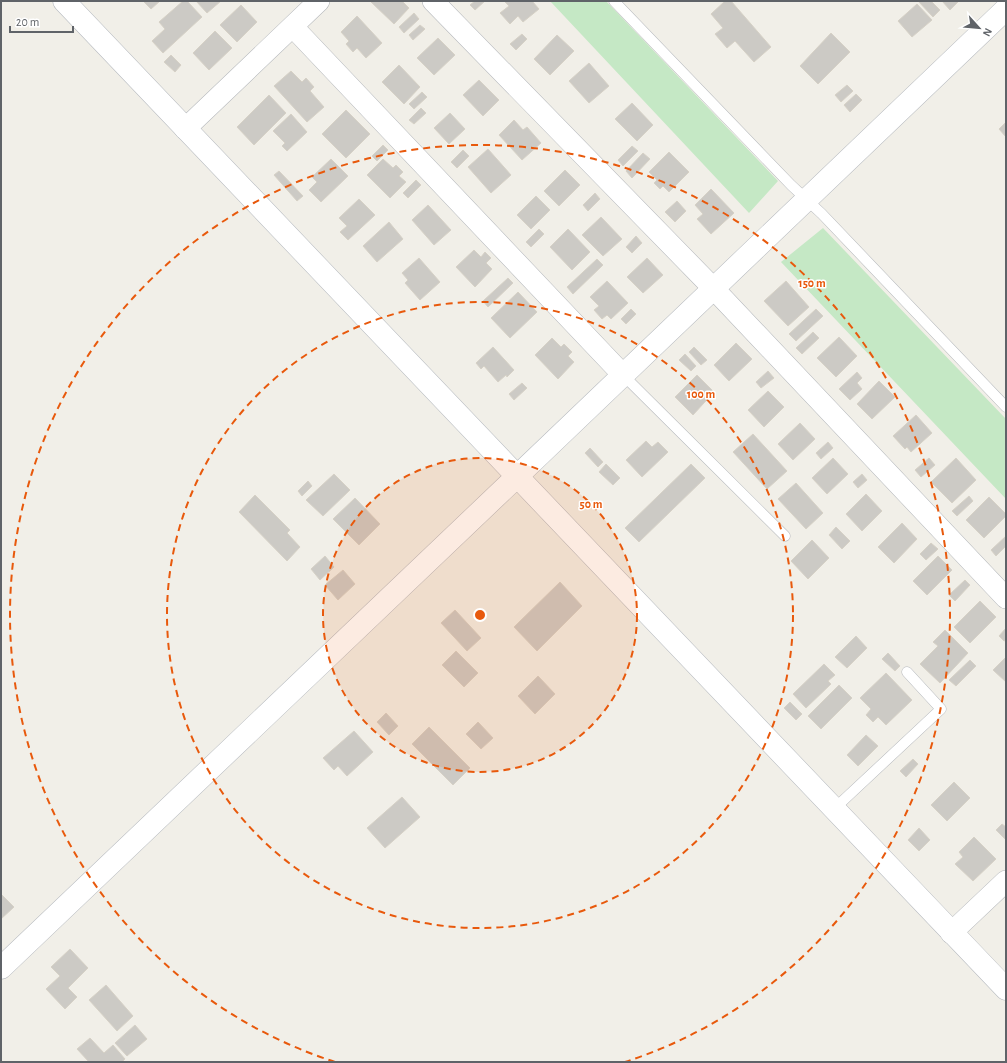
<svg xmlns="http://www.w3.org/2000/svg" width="1007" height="1063" font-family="'Alegreya Sans',sans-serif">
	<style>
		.green { fill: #c5e8c5 }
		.building { fill: #cccac5; stroke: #d6d1c6 }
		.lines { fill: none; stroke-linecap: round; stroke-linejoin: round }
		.lane-casing { stroke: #b5b8bc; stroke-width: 11 }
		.street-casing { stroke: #b5b8bc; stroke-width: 22 }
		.secondary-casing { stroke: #b6babf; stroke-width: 23 }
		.lane { stroke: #fff; stroke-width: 10 }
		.street { stroke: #fff; stroke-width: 21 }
		.secondary { stroke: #fff; stroke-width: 22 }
		.ring { fill: none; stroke: #e8590c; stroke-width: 2; stroke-dasharray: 7 5 }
		.centre { fill: #e8590c; stroke: #fff; stroke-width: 2 }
		.ring-label { font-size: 12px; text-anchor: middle; font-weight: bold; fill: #e8590c; stroke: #fff; stroke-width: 3; stroke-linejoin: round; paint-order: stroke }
	</style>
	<rect width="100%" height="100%" fill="#f1efe8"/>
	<path class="green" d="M550,1H606L778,181L749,213Z
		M823,228L1006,419V499L781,262Z"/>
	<path class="building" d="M143,1H160L151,9Z
		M183,1H187L202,17L163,53L152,41L165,29L159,22Z
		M196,1H221L207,13Z
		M370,1H402L409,8L394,24Z
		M475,1H485L475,10L470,5Z
		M504,1H532L539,9L523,22L518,16L510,24L500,13L509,6Z
		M725,1H731L771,47L754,62L735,41L727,48L715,34L723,28L711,14Z
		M918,1H931L940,10L933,17Z
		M942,1H959L950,10Z
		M917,4L932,20L912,37L898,21Z
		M241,5L257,22L237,42L220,25Z
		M414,13L419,19L404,33L399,27Z
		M357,16L382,43L366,58L357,48L353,52L346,44L349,41L341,32Z
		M420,25L425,29L413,40L409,35Z
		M215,31L232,48L209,70L193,53Z
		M831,33L850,52L818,84L800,66Z
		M522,34L527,39L516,50L510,44Z
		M557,35L574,51L550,75L534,59Z
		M438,38L455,55L434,75L417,58Z
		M171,55L181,65L175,72L164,62Z
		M589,63L609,86L589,103L569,81Z
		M399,65L420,87L404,104L382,82Z
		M291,71L302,82L306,78L314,87L310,91L324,107L307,122L274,86Z
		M479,80L499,100L483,116L463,95Z
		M847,85L853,91L841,102L835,95Z
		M422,92L427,97L414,109L409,104Z
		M856,94L862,100L850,112L844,105Z
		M269,95L286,113L254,145L237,127Z
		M632,103L653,125L637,141L615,119Z
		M421,108L426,113L414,124L409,120Z
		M346,110L370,134L346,158L322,134Z
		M450,113L465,129L449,144L434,128Z
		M291,114L307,132L287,151L282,146L285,143L273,131Z
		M514,120L523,130L527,127L541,143L522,160L499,135Z
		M1006,122V137L999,129Z
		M383,145L388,150L377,161L372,156Z
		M632,146L638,151L623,166L618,160Z
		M488,149L511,175L491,193L468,167Z
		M463,150L469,156L457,168L451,162Z
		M669,152L689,172L669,192L663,186L660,189L654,183L657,180L649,172Z
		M643,153L650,159L632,178L626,171Z
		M331,159L348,176L321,202L309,190L317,182L312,177Z
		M383,159L393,168L396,165L403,172L399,176L406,182L390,198L367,175Z
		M565,170L580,185L559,206L544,191Z
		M279,171L303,196L297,201L274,175Z
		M416,180L421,185L408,198L403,193Z
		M711,189L734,213L711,234L697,219L703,214L695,205Z
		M595,193L600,199L588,211L583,205Z
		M536,196L550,210L531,229L517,215Z
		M359,199L375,215L348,240L340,232L347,226L339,218Z
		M677,201L686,211L675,222L665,212Z
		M428,205L451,230L434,245L412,220Z
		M601,217L622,239L603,256L582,235Z
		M389,222L403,239L377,262L363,246Z
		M539,229L544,234L531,247L526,242Z
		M568,229L590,252L572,270L550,247Z
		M636,236L642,243L632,253L626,247Z
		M474,250L481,257L485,252L491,258L486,263L492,269L475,287L456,267Z
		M419,258L440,282L420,300L405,283L408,280L402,273Z
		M647,258L663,275L643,293L627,277Z
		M597,259L603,265L573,294L567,287Z
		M508,278L513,283L488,307L483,301Z
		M607,281L628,303L611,319L607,315L602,319L594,310L599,306L590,297Z
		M786,281L809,307L788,326L764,301Z
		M518,292L537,312L510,338L491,318Z
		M631,309L636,314L626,324L621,319Z
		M816,309L823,316L796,341L789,334Z
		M813,332L819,338L802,354L796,348Z
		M839,337L857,356L836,377L817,358Z
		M552,338L561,347L564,344L572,352L568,356L574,362L558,379L535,355Z
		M736,343L752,359L729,381L714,365Z
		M493,347L514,370L507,377L506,375L498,382L484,366L481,369L476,363Z
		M694,347L707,360L701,365L689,352Z
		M685,354L696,366L691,371L679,360Z
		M768,371L774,378L761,388L756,382Z
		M857,372L862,378L857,383L862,389L850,400L839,389Z
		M697,375L714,392L693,415L675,397Z
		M879,381L895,397L872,419L857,404Z
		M522,383L527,388L514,400L509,394Z
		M768,391L784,407L764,427L748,410Z
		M916,415L932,433L911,452L907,447L905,449L893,436Z
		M800,423L815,439L793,460L778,444Z
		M753,434L787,471L767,489L733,452Z
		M646,441L652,447L658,442L668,452L642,477L626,460Z
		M828,442L833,448L821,459L816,453Z
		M590,448L603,462L598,467L585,453Z
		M833,458L848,474L827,494L812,478Z
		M929,458L935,465L921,477L915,470Z
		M956,458L976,480L952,503L931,482Z
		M606,464L620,478L613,485L599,472Z
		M691,464L705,478L639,542L625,528Z
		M334,474L350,490L323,516L306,500Z
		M862,474L867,480L858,488L853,482Z
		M308,481L312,486L302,496L298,491Z
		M796,483L823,513L806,529L778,499Z
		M866,494L882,511L862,531L846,514Z
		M255,495L290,530L287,533L300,547L287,561L239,512Z
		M969,496L973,501L957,516L952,511Z
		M989,497L1006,514V516L984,538L966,520Z
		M355,498L380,524L359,545L333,519Z
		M902,523L917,539L894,563L878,547Z
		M836,527L850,541L842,549L829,535Z
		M1006,536V546L996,556L991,550Z
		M812,540L829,558L808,579L791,561Z
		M931,543L938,549L926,560L920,554Z
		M325,556L334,567L320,580L311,569Z
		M938,556L952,570L927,595L913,581Z
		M343,570L355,584L338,600L325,585Z
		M965,580L970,585L955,601L949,595Z
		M560,582L582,606L537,651L514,627Z
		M980,601L996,617L970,643L954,627Z
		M455,610L481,638L467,651L441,623Z
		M1006,628V640L1004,641L999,636Z
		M945,630L968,653L940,683L920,664L938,646L933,642Z
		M856,636L867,648L847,668L835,657Z
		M456,651L478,673L464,687L442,665Z
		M888,653L900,666L895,671L882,659Z
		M1006,657V682L993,670Z
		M970,660L976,666L956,686L949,680Z
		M824,664L835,675L828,681L831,684L806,708L793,694Z
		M886,673L912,700L886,725L878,717L873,722L866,715L871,709L860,698Z
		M538,676L555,694L535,714L518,696Z
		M839,685L852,698L821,729L808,716Z
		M790,702L802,714L796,720L784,708Z
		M386,713L398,726L389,735L377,722Z
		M478,722L493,738L481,749L466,734Z
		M429,727L470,768L453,785L412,744Z
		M354,731L373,752L347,776L338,766L334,770L323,758Z
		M866,735L878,746L858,766L847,755Z
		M913,759L918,764L906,777L900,771Z
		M954,782L970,798L947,821L931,805Z
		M402,797L420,817L385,848L367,828Z
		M1002,824L1006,827V840L996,830Z
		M919,828L930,840L919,851L908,840Z
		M974,837L996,859L973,881L955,864L963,857L959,852Z
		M1,894L14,907L1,919Z
		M70,949L88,968L68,988L77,997L65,1009L46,989L60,976L51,967Z
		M106,985L133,1016L117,1031L89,1000Z
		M135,1025L147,1039L127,1056L115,1043Z
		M90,1038L104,1053L113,1045L125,1059L122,1062H89L77,1049Z"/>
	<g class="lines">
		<defs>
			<path id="lane" d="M614,1L791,185L822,214L1006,407
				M624,376L785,536
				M834,809L941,709L907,672"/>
			<path id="street" d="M433,1L714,289L1006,598
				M293,27L624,376
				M185,129L319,1
				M951,933L1006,881"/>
			<path id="secondary" d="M64,1L1006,989
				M1,968C336,648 672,330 1006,9"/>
		</defs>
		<use href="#lane" class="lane-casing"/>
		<use href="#street" class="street-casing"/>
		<use href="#secondary" class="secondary-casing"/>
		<use href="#lane" class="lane"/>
		<use href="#street" class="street"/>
		<use href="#secondary" class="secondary"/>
	</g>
	<circle cx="480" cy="615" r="157" fill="#e8590c" fill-opacity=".12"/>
	<g class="ring">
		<circle cx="480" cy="615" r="157"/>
		<circle cx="480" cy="615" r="313"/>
		<path d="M335 1062A470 470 0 1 1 625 1062"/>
	</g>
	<circle cx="480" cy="615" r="6" class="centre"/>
	<g class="ring-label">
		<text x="812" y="287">150 m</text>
		<text x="701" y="398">100 m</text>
		<text x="591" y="508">50 m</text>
	</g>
	<rect width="1007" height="1063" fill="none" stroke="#5f6368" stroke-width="4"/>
	<g transform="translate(979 28) rotate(117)" stroke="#ffffff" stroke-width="3" paint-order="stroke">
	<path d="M0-3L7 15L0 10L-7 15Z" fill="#5f6368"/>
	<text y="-6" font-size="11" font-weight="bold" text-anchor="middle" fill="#5f6368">N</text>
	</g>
	<path d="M10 26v6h63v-6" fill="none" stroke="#5f6368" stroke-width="2"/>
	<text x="16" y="26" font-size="12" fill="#5f6368" stroke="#ffffff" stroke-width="3" paint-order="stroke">20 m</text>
</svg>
